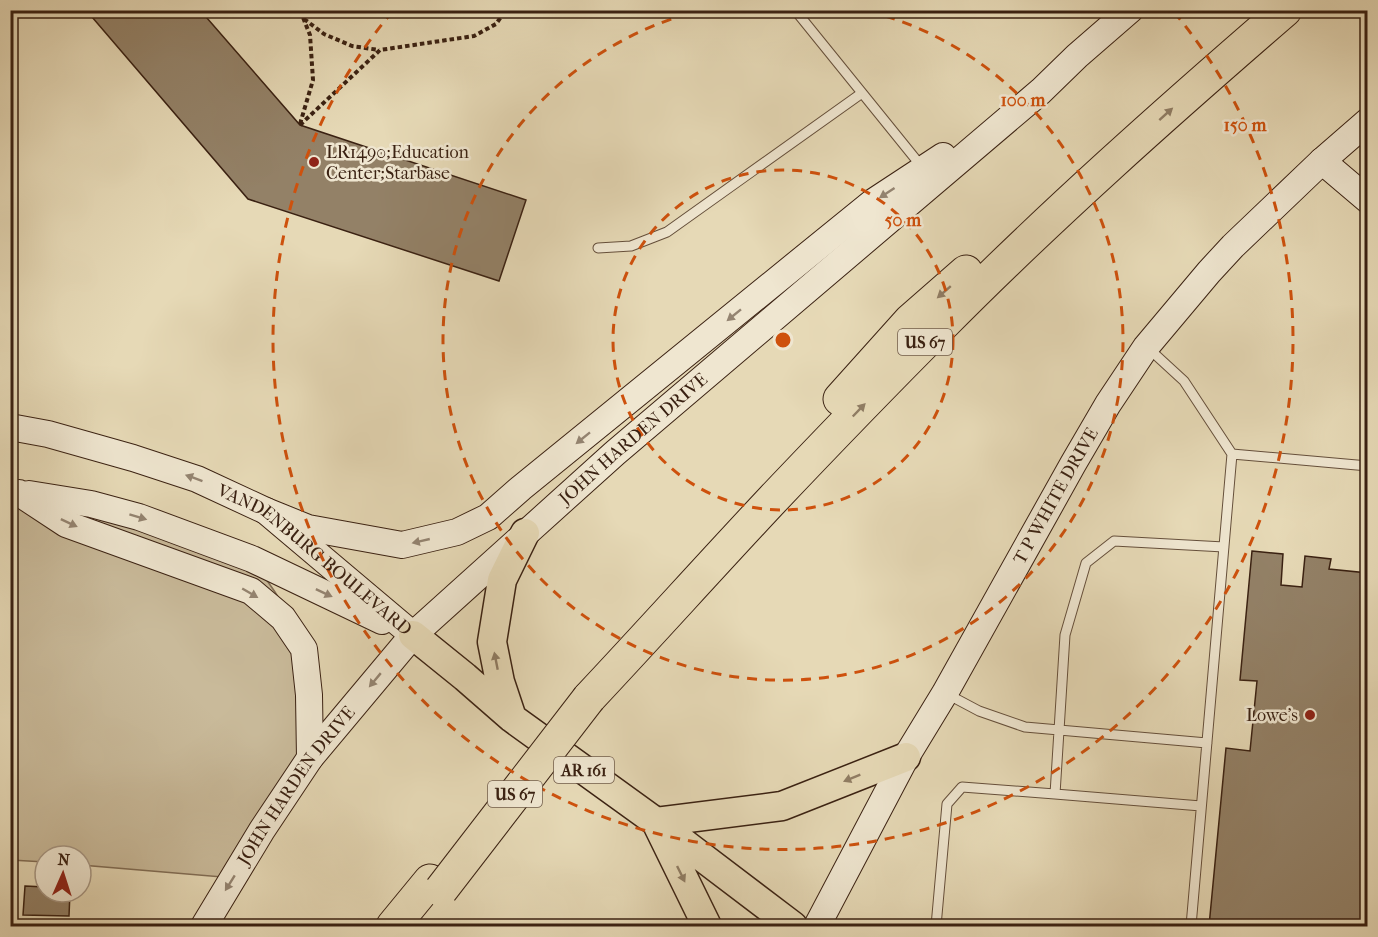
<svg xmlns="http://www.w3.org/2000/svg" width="1378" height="937" font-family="'IM FELL French Canon',serif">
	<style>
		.green { fill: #c9ba9a; stroke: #826e56; stroke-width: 1.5 }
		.building { fill: #938167; stroke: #3a2112; stroke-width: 1.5 }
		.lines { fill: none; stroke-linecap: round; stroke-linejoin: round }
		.lane-casing { stroke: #654f3b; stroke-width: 11 }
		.secondary-casing { stroke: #3a2112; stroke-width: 28 }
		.primary-casing { stroke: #3a2112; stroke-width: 31 }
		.highway-casing { stroke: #3a2112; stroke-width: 35 }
		.path { stroke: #3a2112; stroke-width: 4; stroke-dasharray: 4.5 3; stroke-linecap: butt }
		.lane { stroke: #efe6d0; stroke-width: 9 }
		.secondary { stroke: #efe6d0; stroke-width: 26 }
		.primary { stroke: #e6d9b6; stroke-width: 28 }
		.highway { stroke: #e6d9b6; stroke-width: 33 }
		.highway-bridge-casing { stroke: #3a2112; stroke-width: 35; stroke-linecap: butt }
		.highway-bridge { stroke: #e6d9b6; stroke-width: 33 }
		.oneway { fill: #907d64 }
		.oneway2 { fill: #948471 }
		.ring { fill: none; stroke: #ce510d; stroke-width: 3; stroke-dasharray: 10 8 }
		.poi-dot { fill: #8f2418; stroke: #efe6d0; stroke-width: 2 }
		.labels { text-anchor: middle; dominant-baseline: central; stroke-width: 5; stroke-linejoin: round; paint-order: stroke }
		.shield { fill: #efe6d0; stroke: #705c4b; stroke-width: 1.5 }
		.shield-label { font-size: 16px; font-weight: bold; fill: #3a2112 }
		.poi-label { font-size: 18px; fill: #3a2112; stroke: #efe6d0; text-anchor: start }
		.street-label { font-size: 18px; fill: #3a2112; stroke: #efe6d0 }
		.centre { fill: #ce510d; stroke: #efe6d0; stroke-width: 3 }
		.ring-label { font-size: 18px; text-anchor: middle; font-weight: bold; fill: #ce510d; stroke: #efe6d0; stroke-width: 5; stroke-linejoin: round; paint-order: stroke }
	</style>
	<rect width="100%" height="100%" fill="#e6d9b6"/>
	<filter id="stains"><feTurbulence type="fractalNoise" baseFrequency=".00333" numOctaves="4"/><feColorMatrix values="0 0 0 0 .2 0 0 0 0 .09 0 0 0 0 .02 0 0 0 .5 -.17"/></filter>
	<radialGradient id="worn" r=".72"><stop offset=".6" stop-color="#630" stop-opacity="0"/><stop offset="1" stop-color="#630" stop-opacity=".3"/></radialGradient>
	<path class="green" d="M10,492L252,559L275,592L301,634L310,758L234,878L81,865V856H45V862L11,860Z"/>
	<path class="building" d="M86,10H200L300,125L526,200L499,281L248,199Z
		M1252,551L1283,554L1281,585L1302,587L1305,556L1331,559L1329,569L1368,573V926H1209L1226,748L1250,751L1257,681L1240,680Z
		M25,886L45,887V892H70L69,916L23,915Z"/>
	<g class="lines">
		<defs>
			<path id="lane" d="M795,10L922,167
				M598,248L631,246L667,232L862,93
				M1147,347L1184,381L1232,454L1368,466
				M947,694L979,711L1025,727L1207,743
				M1055,794L1201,806
				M936,926L947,804L962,787L1055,794L1065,635L1086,563L1114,541L1224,547
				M1191,926L1232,454"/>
			<g id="secondary">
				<path d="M1322,161L1368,200"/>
				<path id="s1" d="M10,427L48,434L133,458L197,479L266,511L413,635"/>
				<path d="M19,493L66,524L251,591L283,618L304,649L309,695L310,758"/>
				<path d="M29,494L91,504L139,517L252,559L382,621"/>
				<path d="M266,511L308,528L402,545L457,532L488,517L521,488L873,202L943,156"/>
				<path id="s2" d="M204,926L262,830L310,758L413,635L615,453L1041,91L1077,56L1130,10"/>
				<path id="s3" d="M817,926L906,757L945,693L1073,464L1108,404L1146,347L1209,272L1233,246L1322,161L1368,121"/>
			</g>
			<path id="primary" d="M413,635L465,677L512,718L656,822L793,926
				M512,718L500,682L492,642L502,580L525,533
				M656,822L782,806L906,757
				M658,826L707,926"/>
			<path id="highway" d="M840,399L910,321L966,272
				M589,698C651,632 711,565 773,499C828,441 884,383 941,326C1050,216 1167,112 1285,10
				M393,926L430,881"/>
		</defs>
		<use href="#lane" class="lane-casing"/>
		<use href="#secondary" class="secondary-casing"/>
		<use href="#primary" class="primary-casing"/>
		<use href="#highway" class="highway-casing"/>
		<path class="path" d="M304,19L324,34L352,46L379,50
			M300,124L313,80L310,35L300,10
			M300,125L380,50L474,36L496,24L506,10"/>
		<use href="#lane" class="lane"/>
		<use href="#secondary" class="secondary"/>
		<use href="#primary" class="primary"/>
		<use href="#highway" class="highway"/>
		<defs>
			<path id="highway-bridge" d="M441,890L589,698"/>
		</defs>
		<use href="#highway-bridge" class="highway-bridge-casing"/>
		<use href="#highway-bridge" class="highway-bridge"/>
	</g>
	<defs><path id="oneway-solid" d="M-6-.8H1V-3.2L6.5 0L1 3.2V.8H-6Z" transform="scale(1.5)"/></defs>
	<g class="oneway">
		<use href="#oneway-solid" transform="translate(1166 114) rotate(-42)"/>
		<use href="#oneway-solid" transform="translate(944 292) rotate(139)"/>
		<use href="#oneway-solid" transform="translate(859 410) rotate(-46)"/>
		<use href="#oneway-solid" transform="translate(496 661) rotate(-101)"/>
		<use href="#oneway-solid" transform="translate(852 778) rotate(158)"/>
		<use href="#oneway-solid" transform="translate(681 874) rotate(64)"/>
	</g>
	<g class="oneway2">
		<use href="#oneway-solid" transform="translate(887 193) rotate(147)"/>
		<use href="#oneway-solid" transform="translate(734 315) rotate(141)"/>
		<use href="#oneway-solid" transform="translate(583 438) rotate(141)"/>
		<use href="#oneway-solid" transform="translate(194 478) rotate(-160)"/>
		<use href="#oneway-solid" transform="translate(138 517) rotate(17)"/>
		<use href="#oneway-solid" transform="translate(69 523) rotate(25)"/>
		<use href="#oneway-solid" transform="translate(421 541) rotate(167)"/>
		<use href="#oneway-solid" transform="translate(250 593) rotate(30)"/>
		<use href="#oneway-solid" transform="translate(324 593) rotate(25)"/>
		<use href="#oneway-solid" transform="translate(375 680) rotate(130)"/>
		<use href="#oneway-solid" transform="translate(230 883) rotate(122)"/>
	</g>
	<g class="ring">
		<circle cx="783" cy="340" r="170"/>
		<path d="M868 11A340 340 0 1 1 698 11"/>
		<path d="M1174 12A510 510 0 1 1 392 12"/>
	</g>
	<g class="poi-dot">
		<circle cx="314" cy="162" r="6"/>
		<circle cx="1310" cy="715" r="6"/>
	</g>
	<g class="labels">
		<g class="shield">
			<rect x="898" y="329" width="54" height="26" rx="4.5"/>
			<rect x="554" y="757" width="60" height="26" rx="4.5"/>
			<rect x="488" y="781" width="54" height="26" rx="4.5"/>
		</g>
		<g class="shield-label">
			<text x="925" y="342">US 67</text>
			<text x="584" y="770">AR 161</text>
			<text x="515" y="794">US 67</text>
		</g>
		<g class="poi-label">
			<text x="326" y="152">LR1490;Education<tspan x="326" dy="21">Center;Starbase</tspan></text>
			<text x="1298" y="715" text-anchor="end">Lowe's</text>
		</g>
		<g class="street-label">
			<text stroke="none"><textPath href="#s2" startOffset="654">JOHN HARDEN DRIVE</textPath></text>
			<text stroke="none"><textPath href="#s3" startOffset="492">T P WHITE DRIVE</textPath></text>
			<text stroke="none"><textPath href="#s1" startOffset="338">VANDENBURG BOULEVARD</textPath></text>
			<text stroke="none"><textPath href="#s2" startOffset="168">JOHN HARDEN DRIVE</textPath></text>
		</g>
	</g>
	<circle cx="783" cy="340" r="9" class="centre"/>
	<g class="ring-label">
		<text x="1023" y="106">100 m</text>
		<text x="1245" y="131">150 m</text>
		<text x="903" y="226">50 m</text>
	</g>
	<rect width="1378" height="937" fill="none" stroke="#e6d9b6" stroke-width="36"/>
	<rect x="12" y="12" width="1354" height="913" fill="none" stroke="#3a2112" stroke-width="3"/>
	<rect x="18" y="18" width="1342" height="901" fill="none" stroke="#3a2112" stroke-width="1.5"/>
	<g transform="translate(63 874) rotate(3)"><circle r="28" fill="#efe6d0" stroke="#a79784" stroke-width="1.5"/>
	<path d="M0-4.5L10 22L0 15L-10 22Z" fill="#8f2418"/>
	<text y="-9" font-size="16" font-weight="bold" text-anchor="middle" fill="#3a2112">N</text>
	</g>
	<rect width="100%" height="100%" filter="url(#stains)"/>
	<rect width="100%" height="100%" fill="url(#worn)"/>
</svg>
